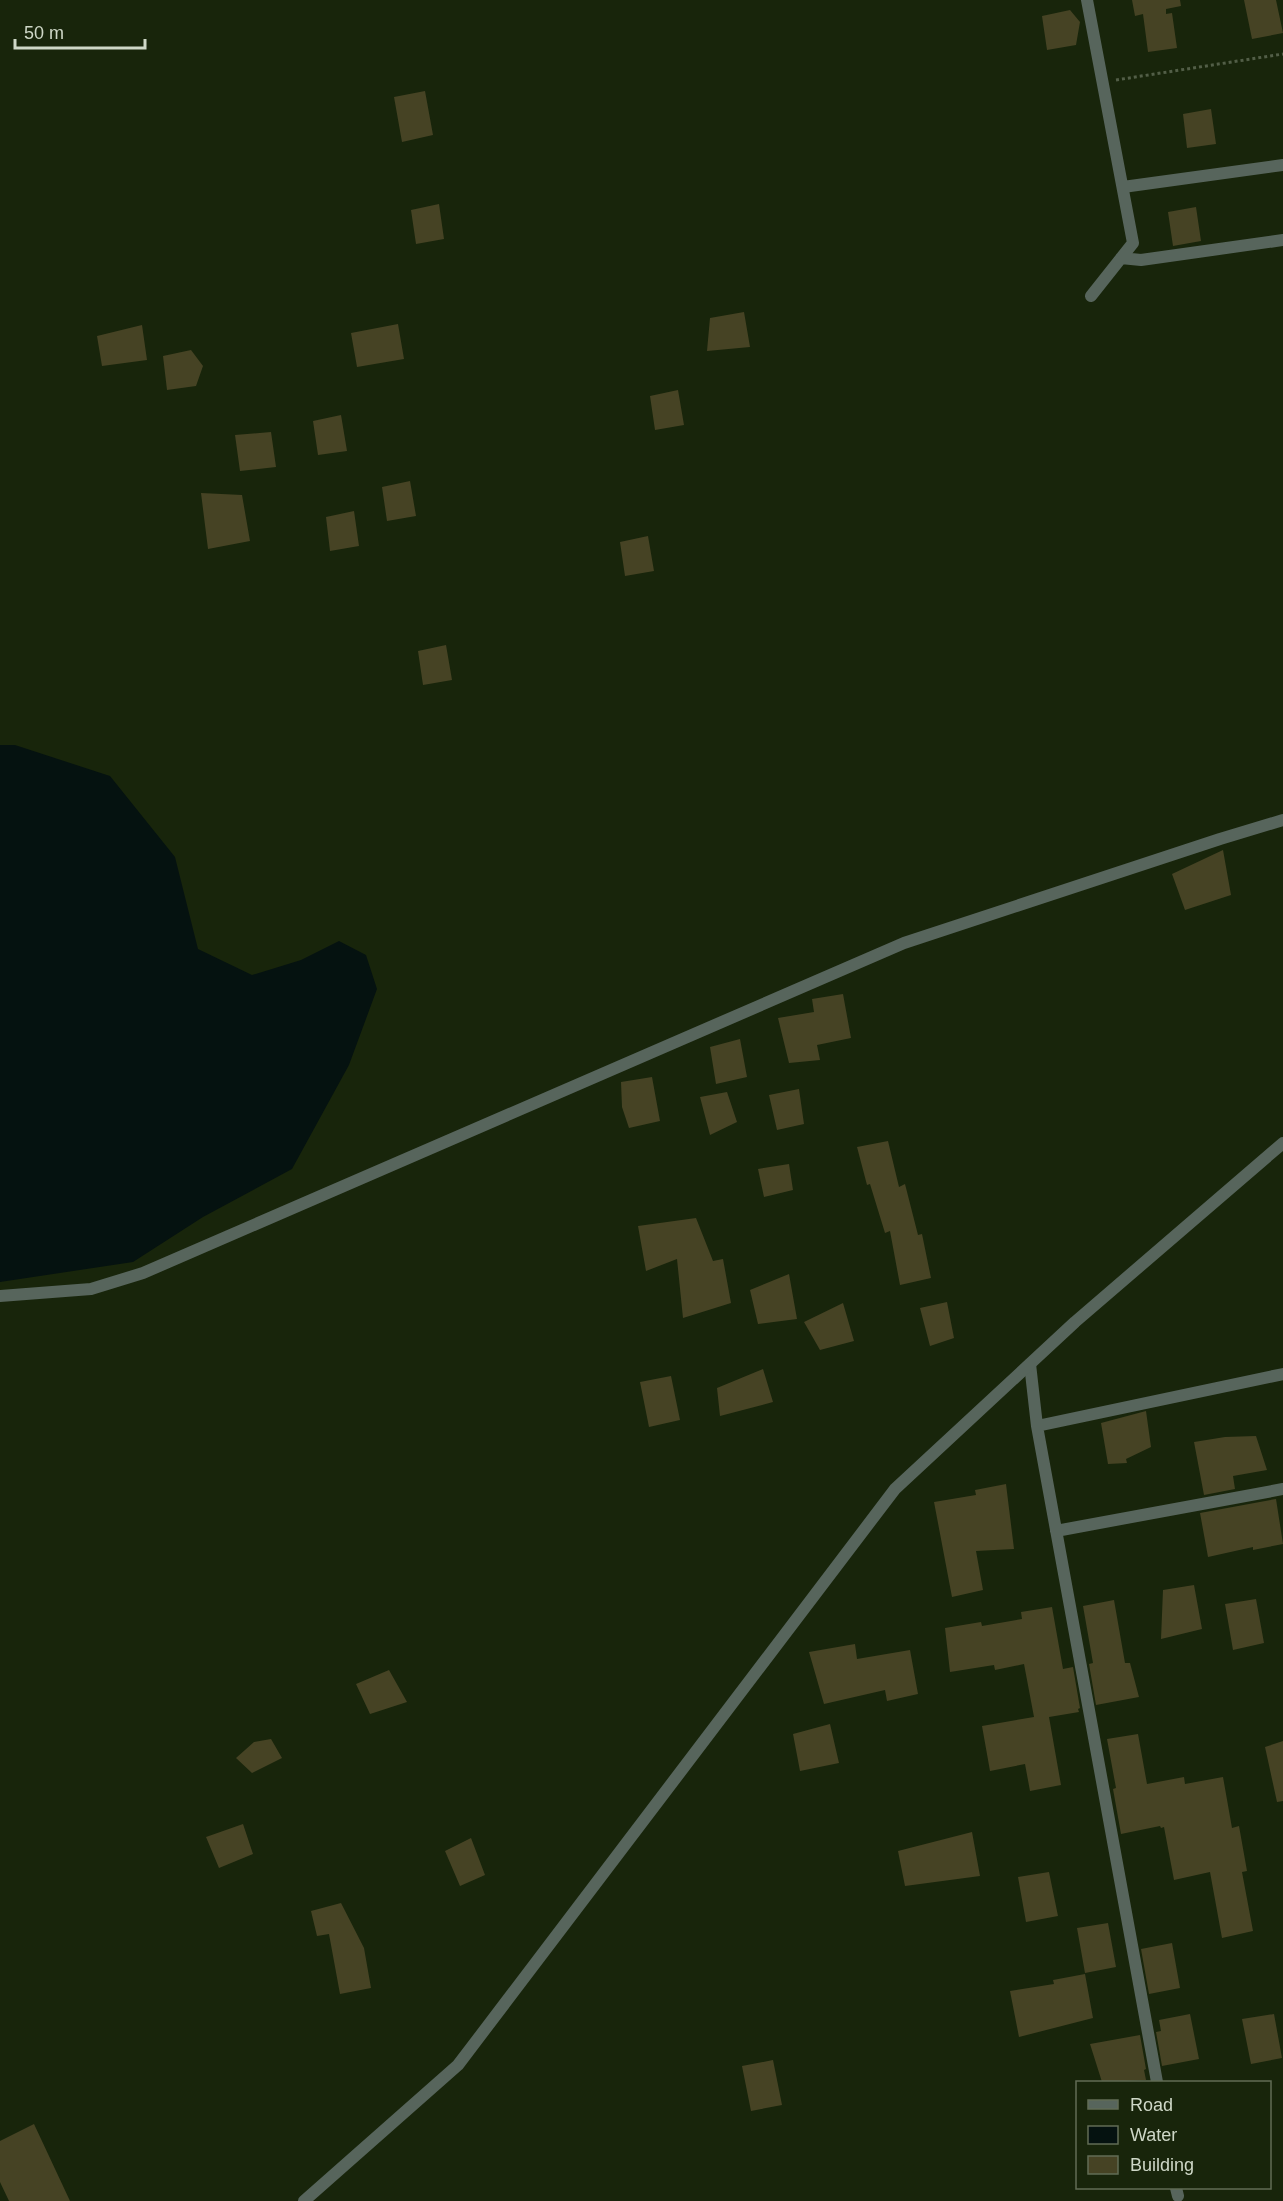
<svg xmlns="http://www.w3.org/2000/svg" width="1283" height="2201" font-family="Arial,sans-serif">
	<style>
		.water { fill: #051210 }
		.building { fill: #464324 }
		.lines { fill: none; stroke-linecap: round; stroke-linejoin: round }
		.path { stroke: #525e47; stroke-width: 3; stroke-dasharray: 3 3; stroke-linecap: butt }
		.minor { stroke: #57655c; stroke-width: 12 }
		.tertiary { stroke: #57655c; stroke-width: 12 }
	</style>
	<rect width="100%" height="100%" fill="#18250b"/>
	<path class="water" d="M0,745H15L110,776L175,857L198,949L252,975L301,960L339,941L366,955L377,989L349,1065L292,1169L203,1217L133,1262L0,1282Z"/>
	<path class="building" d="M1132,0H1180L1181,6L1166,9V14L1172,13L1177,48L1148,52L1143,14L1135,16Z
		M1244,0H1276L1283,33L1252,39Z
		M1070,10L1080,22L1076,45L1047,50L1042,16Z
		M425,91L433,135L402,142L394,97Z
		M1211,109L1216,144L1187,148L1183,114Z
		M439,204L444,239L416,244L411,210Z
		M1196,207L1201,241L1173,246L1168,212Z
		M744,312L750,347L707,351L710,318Z
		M398,324L404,359L357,367L351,333Z
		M142,325L147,360L102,366L97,336Z
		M191,350L203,366L196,386L167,390L163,356Z
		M678,390L684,425L655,430L650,396Z
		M341,415L347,451L318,455L313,421Z
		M271,432L276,467L240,471L235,435Z
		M410,481L416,516L387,521L382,487Z
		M201,493L242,495L250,541L208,549Z
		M354,511L359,546L330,551L326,517Z
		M648,536L654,571L625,576L620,542Z
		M446,645L452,680L423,685L418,651Z
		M1223,850L1231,895L1185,910L1172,874Z
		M843,994L851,1038L817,1045L820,1060L789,1063L778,1018L814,1012L812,999Z
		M740,1039L747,1077L716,1084L710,1047Z
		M652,1077L660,1121L629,1128L622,1107L621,1082Z
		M799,1089L804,1124L777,1130L769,1095Z
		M727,1092L737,1122L710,1135L700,1097Z
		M888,1141L899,1187L905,1184L918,1235L922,1234L931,1278L900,1285L890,1231L885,1233L870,1184L867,1185L857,1147Z
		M789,1164L793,1190L764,1197L758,1169Z
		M696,1218L713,1261L723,1259L731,1303L683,1318L677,1259L646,1271L638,1226Z
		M789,1274L797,1319L758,1324L750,1290Z
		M947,1302L954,1338L930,1346L920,1308Z
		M843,1303L854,1341L820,1350L804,1322Z
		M763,1369L773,1402L720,1416L717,1388Z
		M671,1376L680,1420L649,1427L640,1382Z
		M1146,1411L1151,1447L1126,1459L1127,1463L1108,1464L1101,1423Z
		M1256,1436L1267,1470L1233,1476L1235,1489L1204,1495L1194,1442L1225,1437Z
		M1006,1484L1014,1549L976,1551L983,1590L952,1597L934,1502L976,1495L975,1490Z
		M1276,1499L1283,1544L1253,1550V1547L1208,1557L1200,1513Z
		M1194,1585L1202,1629L1161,1639L1163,1590Z
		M1256,1599L1264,1643L1233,1650L1225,1604Z
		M1114,1600L1125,1663H1130L1139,1697L1096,1705L1089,1664L1093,1663L1083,1606Z
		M1052,1607L1063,1669L1073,1667L1080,1708L1078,1709L1079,1712L1049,1717L1061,1785L1030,1791L1025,1764L990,1771L982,1726L1034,1717L1024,1664L995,1670L994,1665L950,1672L945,1628L981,1622L982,1626L1022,1619L1021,1612Z
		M855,1644L857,1659L910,1650L918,1694L887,1701L885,1690L824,1704L809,1652Z
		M389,1670L407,1702L370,1714L356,1684Z
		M830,1724L839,1763L800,1771L793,1734Z
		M1138,1734L1147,1784L1184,1777L1185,1784L1223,1777L1232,1828L1239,1826L1247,1871L1242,1872L1253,1931L1222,1938L1210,1872L1174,1880L1164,1827L1161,1828L1160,1826L1121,1834L1113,1789L1116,1788L1107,1739Z
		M271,1739L282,1758L252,1773L236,1758L254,1742Z
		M1283,1741V1801L1277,1802L1265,1747Z
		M243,1824L253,1854L219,1868L206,1837Z
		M972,1832L980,1876L905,1886L898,1851Z
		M471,1838L485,1875L460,1886L445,1851Z
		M1049,1872L1058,1916L1026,1922L1018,1877Z
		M341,1903L364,1948L371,1988L340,1994L329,1934L317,1936L311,1911Z
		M1108,1923L1116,1967L1085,1973L1077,1928Z
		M1172,1943L1180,1988L1149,1994L1141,1949Z
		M1085,1974L1093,2018L1019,2037L1010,1991L1054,1984L1053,1980Z
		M1190,2014L1199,2059L1162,2066L1156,2032L1161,2031L1159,2020Z
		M1274,2014L1282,2058L1251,2064L1242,2019Z
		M1140,2035L1146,2069L1144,2070L1146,2080L1102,2082L1090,2044Z
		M773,2060L782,2105L751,2111L742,2066Z
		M34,2124L70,2201H9L0,2182V2141Z"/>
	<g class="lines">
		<path class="path" d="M1116,80L1283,54"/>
		<path class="minor" d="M1087,0L1133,243L1091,296
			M1123,187L1283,165
			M1121,258L1141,260L1283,240
			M0,1296L91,1289L143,1273L904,943L1220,839L1283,820
			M1030,1364L1037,1426L1157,2082
			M1037,1426L1283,1374
			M1056,1531L1283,1489
			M1176,2188L1178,2196"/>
		<path class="tertiary" d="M304,2201L458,2065L895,1489L1075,1322L1283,1143"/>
	</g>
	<rect x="1076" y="2081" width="195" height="108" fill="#18250b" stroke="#616c56" stroke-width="1.5"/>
	<rect x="1088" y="2100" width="30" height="9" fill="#57655c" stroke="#616c56" stroke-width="1.5"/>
	<text x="1130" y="2111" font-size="18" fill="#ced7c7">Road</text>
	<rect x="1088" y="2126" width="30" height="18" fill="#051210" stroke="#616c56" stroke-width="1.5"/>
	<text x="1130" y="2141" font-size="18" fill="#ced7c7">Water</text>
	<rect x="1088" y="2156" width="30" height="18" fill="#464324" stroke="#616c56" stroke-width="1.5"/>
	<text x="1130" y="2171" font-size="18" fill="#ced7c7">Building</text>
	<path d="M15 39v9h130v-9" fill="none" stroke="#ced7c7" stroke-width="3"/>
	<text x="24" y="39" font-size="18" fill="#ced7c7" stroke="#18250b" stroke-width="4.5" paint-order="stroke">50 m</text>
</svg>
